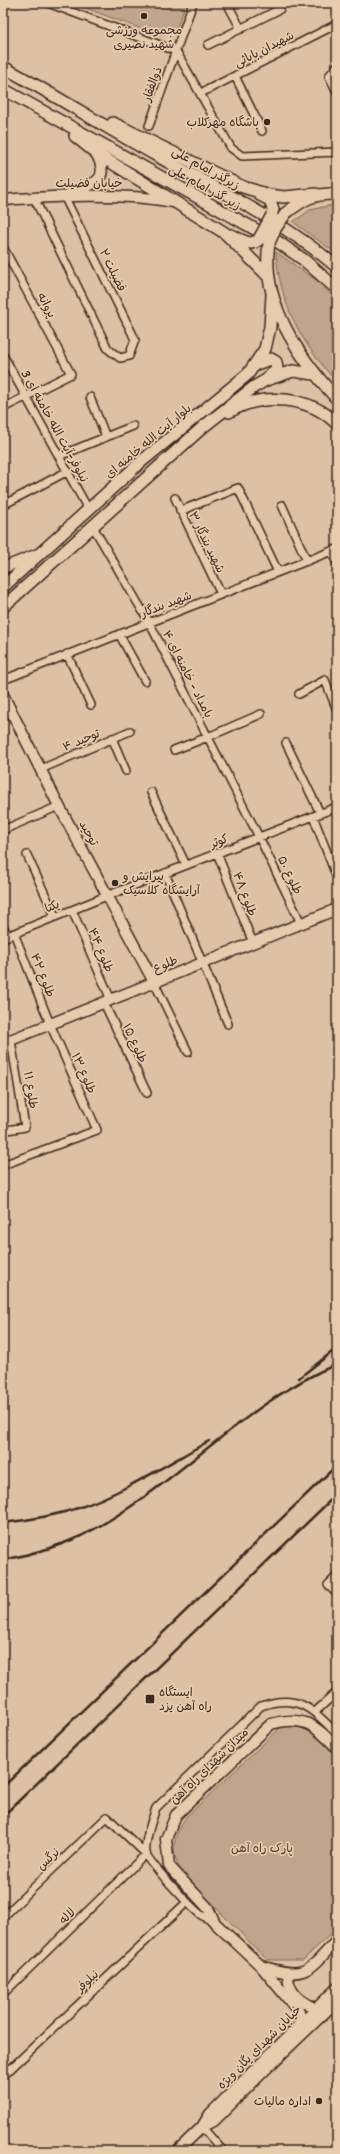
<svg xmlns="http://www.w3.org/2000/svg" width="340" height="2154" font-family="Sriracha,'Playpen Sans Arabic',sans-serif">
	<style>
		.green { fill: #bea58b; stroke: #7c6854 }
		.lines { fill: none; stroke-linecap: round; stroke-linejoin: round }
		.street-casing { stroke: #3b2a1e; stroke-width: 10 }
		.secondary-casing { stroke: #3b2a1e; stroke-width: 13 }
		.primary-casing { stroke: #3b2a1e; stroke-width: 14 }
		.street { stroke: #e6cbad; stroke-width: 7 }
		.secondary { stroke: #e6cbad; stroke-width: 10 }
		.primary { stroke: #e6cbad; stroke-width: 11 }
		.rail { stroke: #3b2a1e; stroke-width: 2.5 }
		.primary-bridge-casing { stroke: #3b2a1e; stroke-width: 14; stroke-linecap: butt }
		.primary-bridge { stroke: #e6cbad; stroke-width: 11 }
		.poi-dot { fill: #3b2a1e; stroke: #e6cbad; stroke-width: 1.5 }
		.labels { text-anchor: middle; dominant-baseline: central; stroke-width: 3.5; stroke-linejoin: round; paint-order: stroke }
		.poi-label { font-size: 12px; fill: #3b2a1e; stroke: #e6cbad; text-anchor: end }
		.street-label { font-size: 12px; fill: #3b2a1e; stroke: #e6cbad }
		.park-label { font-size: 12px; fill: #4f3c2e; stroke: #e6cbad }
	</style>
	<rect width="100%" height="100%" fill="#dcc1a4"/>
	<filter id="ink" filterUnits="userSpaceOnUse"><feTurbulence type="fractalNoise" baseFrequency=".025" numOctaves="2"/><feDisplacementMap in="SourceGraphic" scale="8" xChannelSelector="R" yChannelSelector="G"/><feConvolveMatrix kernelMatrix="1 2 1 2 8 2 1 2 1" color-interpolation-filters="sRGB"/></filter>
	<g filter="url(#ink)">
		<path class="green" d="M72,3H186L176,30L160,36Z
			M332,205H337V254L293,222L310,210Z
			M276,252L316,280L337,301V382C302,345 279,303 276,252Z
			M294,1725L309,1729L337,1755V1928L303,1960H267L185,1876C169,1855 172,1836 187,1816L281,1727Z"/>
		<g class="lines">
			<defs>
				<path id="street" d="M48,3L176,51L231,148L242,156L337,152
					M227,3L241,29
					M208,45L280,9
					M337,66L329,76L337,92
					M235,76L262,131
					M201,93L337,24
					M149,126L193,3
					M34,198L108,349L120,358L129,356L135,340L132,333L64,196
					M3,247L71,374L3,408
					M3,355L88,509
					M90,397L106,437
					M59,456L133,426
					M175,498L221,594
					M3,505L68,471
					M282,505L307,561
					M180,511L238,488L278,572
					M92,525L149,622L259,837L301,923
					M331,551L337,563
					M119,634L145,681
					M67,654L91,705
					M3,680L337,549
					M299,694L325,680L337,710
					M112,738L126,771
					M286,743L320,813
					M174,750L208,737L261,714
					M41,769L130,731
					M151,792L186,865
					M313,816L337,878
					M3,830L59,806
					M217,853L253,943
					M27,855L55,916
					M165,873L228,1024
					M72,910L111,1000
					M3,926L8,936
					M3,938L109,895L337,807
					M154,982L188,1052
					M104,1003L147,1093
					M7,1130L25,1127L11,1040
					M3,1165L97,1130L50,1024L14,933
					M337,1576L328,1585L337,1594
					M315,1712L337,1692
					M3,1917L107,1817L146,1854L3,1994
					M215,1923C210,1920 206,1918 201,1915C193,1909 148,1862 146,1853C144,1841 152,1820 156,1808L261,1706C298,1693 312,1709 337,1734
					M3,2076L187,1902
					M202,2127L223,2151"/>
				<path id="secondary" d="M69,194C92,184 112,182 96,153
					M3,200C60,196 118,192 174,202
					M3,568L38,554
					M3,695L59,806L154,982
					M3,1043L337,909
					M261,1966C305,1980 308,1972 337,1940
					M288,1973C287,1992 300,2002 317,2009
					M301,2023L299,2012L261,1966L215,1923L208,1908L169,1866L166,1839L176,1815L271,1724C304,1715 315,1725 337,1748
					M202,2127L214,2121L271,2064L337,2001
					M177,2151L202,2127L210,2114L337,1988"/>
				<path id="primary" d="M3,67C57,96 108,129 161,158C222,192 284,222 337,267
					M3,89L278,242L304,260L337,289
					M113,123L243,187L269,195L284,197L316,194
					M75,136L96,153L225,233L267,275
					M260,195L270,200L273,210L272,215
					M286,213C304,199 314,193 337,194
					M231,235C240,239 252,248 259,239
					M269,243C260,302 299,358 337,399
					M256,364L271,359L276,362L277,369L268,378
					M229,412C262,392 310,396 337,424
					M3,587L142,461L248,374L265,349L270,327L272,295
					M3,607L203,427L254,387L266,380L293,371L314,374"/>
			</defs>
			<use href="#street" class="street-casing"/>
			<use href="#secondary" class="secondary-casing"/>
			<use href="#primary" class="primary-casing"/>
			<use href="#street" class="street"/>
			<use href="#secondary" class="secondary"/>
			<use href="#primary" class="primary"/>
			<path class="rail" d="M299,1378L337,1348
				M3,1523C28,1520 54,1516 78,1508C121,1494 169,1463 209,1441
				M3,1560C29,1555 57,1547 81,1536C174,1490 241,1404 337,1364
				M3,1787L337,1465
				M3,1816L337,1494"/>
			<defs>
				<path id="primary-bridge" d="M259,239L272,215
					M269,243L275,229L286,213"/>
			</defs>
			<use href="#primary-bridge" class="primary-bridge-casing"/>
			<use href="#primary-bridge" class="primary-bridge"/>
		</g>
	</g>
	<g class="poi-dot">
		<circle cx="144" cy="16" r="4"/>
		<circle cx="267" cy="122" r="4"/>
		<circle cx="115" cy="883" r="4"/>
		<rect x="145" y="1694" width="10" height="10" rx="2"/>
		<circle cx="319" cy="2101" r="4"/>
	</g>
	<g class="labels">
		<g class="poi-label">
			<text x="144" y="30" text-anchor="middle">مجموعه ورزشی<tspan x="144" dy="14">شهید نصیری</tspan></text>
			<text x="259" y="122">باشگاه مهرکلاب</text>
			<text x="123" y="876" text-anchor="start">پیرایش و<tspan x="123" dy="14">آرایشگاه کلاسیک</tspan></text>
			<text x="159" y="1692" text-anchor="start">ایستگاه<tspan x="159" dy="14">راه آهن یزد</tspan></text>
			<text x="311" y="2101">اداره مالیات</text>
		</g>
		<g class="street-label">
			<text transform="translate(264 49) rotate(-27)">شهیدان بابائی</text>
			<text transform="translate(152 84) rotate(-70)">ذوالفقار</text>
			<text transform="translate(206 168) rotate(29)">زیرگذر امام علی</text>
			<text x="89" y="183">خیابان فضیلت</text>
			<text transform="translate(205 187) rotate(29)">زیر گذر امام علی</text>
			<text transform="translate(113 270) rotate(64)">فضیلت ۲</text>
			<text transform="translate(47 305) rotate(62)">پروانه</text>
			<text transform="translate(55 426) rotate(61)">نیلوفر-آیت الله خامنه ای 3</text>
			<text transform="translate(148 441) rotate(-40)">بلوار آیت الله خامنه ای</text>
			<text transform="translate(207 542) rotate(64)">شهید بندگار ۳</text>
			<text transform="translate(166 604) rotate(-21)">شهید بندگار</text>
			<text transform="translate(188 674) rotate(63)">بامداد - خامنه ای ۴</text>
			<text transform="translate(81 740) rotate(-23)">توحید ۴</text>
			<text transform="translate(89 833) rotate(61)">توحید</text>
			<text transform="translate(219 841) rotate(-21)">کوثر</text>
			<text transform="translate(290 875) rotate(64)">طلوع ۵۰</text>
			<text transform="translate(245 894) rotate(69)">طلوع ۴۸</text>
			<text transform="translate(52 906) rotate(-22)">یکتا</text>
			<text transform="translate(101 950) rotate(67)">طلوع ۴۴</text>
			<text transform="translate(165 964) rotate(-22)">طلوع</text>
			<text transform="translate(43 975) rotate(68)">طلوع ۴۲</text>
			<text transform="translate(135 1043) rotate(65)">طلوع ۱۵</text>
			<text transform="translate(84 1073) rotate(66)">طلوع ۱۳</text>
			<text transform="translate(31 1090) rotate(81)">طلوع ۱۱</text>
			<text transform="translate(209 1766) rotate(-44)">میدان شهدای راه آهن</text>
			<text transform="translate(48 1859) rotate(-44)">نرگس</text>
			<text transform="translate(67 1916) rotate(-44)">لاله</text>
			<text transform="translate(87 1981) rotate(-43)">نیلوفر</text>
			<text transform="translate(259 2047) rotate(-45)">خیابان شهدای یگان ویژه</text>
		</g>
		<g class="park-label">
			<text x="262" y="1848">پارک راه آهن</text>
		</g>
	</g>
	<rect width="340" height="2154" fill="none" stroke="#e6cbad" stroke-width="16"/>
	<rect x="8" y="8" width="324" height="2138" fill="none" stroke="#3b2a1e" stroke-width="1.5" filter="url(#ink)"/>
</svg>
